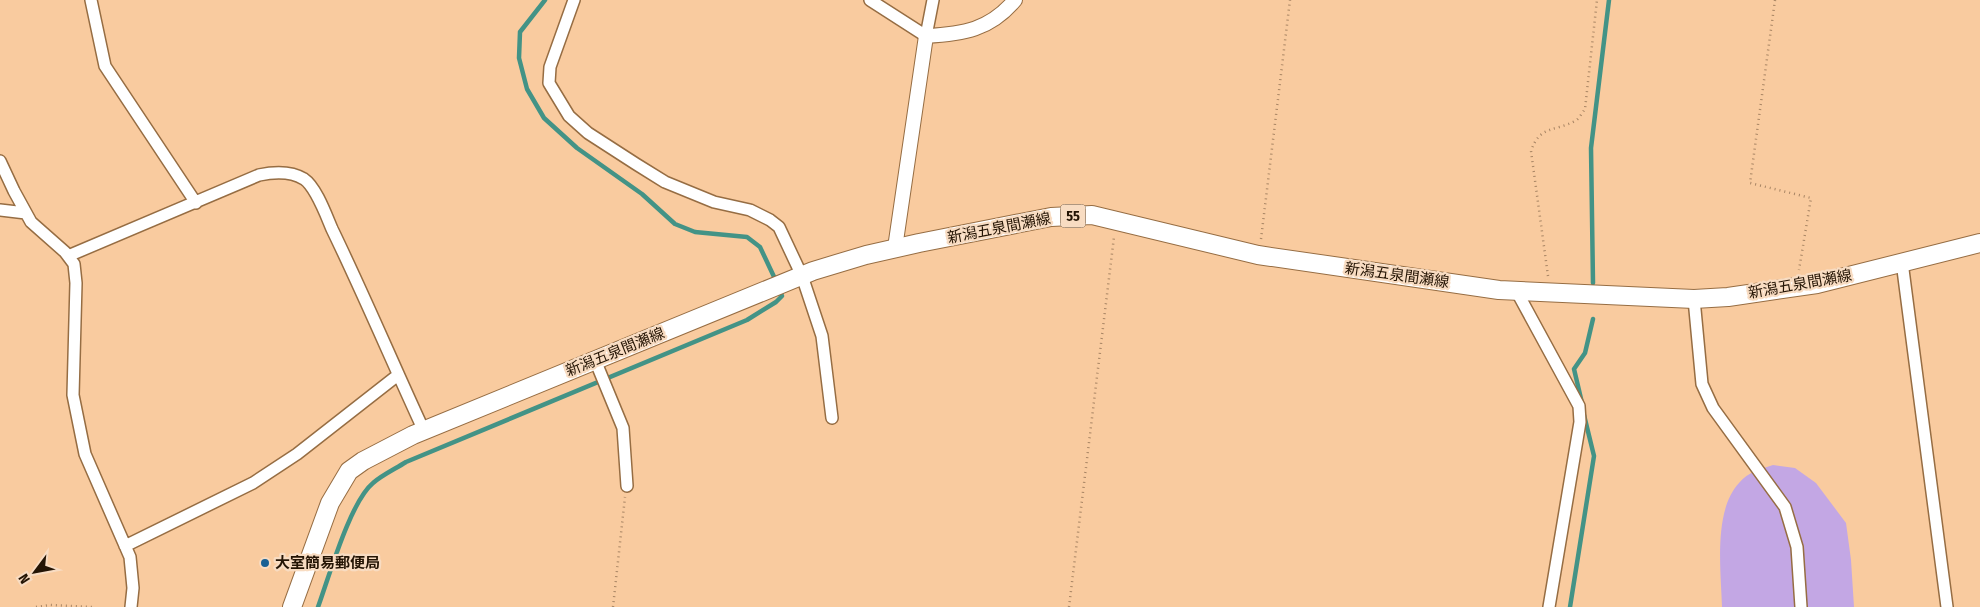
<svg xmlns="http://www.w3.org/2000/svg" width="1980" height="607" font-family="'Fira Sans Condensed','Noto Sans JP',sans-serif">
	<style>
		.green { fill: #c3a7e4 }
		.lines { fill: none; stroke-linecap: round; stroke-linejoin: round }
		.stream { stroke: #439386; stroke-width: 4.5 }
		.minor-casing { stroke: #966d43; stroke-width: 14 }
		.tertiary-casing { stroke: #966d43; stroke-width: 16 }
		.primary-casing { stroke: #966d43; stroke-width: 20 }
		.path { stroke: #a88564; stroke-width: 2.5; stroke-dasharray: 1 4; stroke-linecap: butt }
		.minor { stroke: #fff; stroke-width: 11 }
		.tertiary { stroke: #fff; stroke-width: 14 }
		.primary { stroke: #fff; stroke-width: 18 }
		.poi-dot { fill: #186094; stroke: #f8dcc2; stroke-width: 2 }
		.labels { text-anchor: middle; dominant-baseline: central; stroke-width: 4.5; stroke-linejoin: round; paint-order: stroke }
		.shield { fill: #f8dcc2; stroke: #64503d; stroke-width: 1 }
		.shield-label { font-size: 14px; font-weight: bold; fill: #241404 }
		.street-label { font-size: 15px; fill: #241404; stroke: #f8dcc2 }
		.poi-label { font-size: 15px; font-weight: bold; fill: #241404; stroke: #f8dcc2; text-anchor: start }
	</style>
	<rect width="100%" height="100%" fill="#f9cb9f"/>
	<path class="green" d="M1773,465L1795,468L1816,483L1846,523L1851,560L1854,607H1722C1721,571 1713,511 1739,483C1748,472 1761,469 1773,465Z"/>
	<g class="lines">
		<path class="stream" d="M545,0L520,32L519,58L527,89L544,118L577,148L642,194L675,224L695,232L747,237L760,247L776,281
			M1593,283L1591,148L1609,0
			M1582,403L1574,369L1585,353L1593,319
			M318,607C329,577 350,502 373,483C382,475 395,469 406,462L747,320L776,302L782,296L779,288
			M1570,607L1594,456L1584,415"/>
		<defs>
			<path id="minor" d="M91,0L105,66L196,203
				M574,0L550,67L549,83L569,116L588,133L636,164L665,182L714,202L750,210L770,220L779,227L802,276L822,336L832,418
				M870,0L926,36L933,0
				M0,161L14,191L31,222L65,252L74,264L76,283L73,395L85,454L130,557L133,588L131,607
				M0,210L26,213
				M68,256L259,175C273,172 291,171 304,179C316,187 326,215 332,229C364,295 393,364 424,431
				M1902,262L1947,607
				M1517,292L1579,406L1580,422L1549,607
				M1694,299L1702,384L1713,408L1785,507L1797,547L1801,607
				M595,360L623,428L627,486
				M125,546L253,483L297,454L398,375"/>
			<path id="tertiary" d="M895,248L926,36C963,34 990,30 1015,0"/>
			<path id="primary" d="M292,607L330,503L349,471L363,461L413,435L813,271L866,255L919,243L1051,217L1092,215L1258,255L1499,290L1694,299L1728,297L1817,284L1980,243"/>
		</defs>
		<use href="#minor" class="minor-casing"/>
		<use href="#tertiary" class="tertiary-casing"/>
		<use href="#primary" class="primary-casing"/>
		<path class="path" d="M1775,0L1750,183L1811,198L1799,270
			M1261,239L1290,0
			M1548,276L1531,151C1540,125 1554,132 1575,121C1579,119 1582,113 1585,109L1597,0
			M36,607L50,605L92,607
			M613,607L625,497
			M1069,607L1114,237"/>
		<use href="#minor" class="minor"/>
		<use href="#tertiary" class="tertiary"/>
		<use href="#primary" class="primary"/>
	</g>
	<circle class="poi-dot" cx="265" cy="563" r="5"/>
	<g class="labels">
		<rect class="shield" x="1060.5" y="204.5" width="25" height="23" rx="4"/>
		<g class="shield-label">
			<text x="1073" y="216">55</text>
		</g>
		<g class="street-label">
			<text transform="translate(999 228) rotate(-11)">新潟五泉間瀬線</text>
			<text transform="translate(1397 275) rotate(8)">新潟五泉間瀬線</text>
			<text transform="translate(1800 284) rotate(-10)">新潟五泉間瀬線</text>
			<text transform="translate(615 352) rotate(-22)">新潟五泉間瀬線</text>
		</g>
		<g class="poi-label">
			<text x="275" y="563">大室簡易郵便局</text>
		</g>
	</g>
	<g transform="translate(35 572) rotate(238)" stroke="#f8dcc2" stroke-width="4" paint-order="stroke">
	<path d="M0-4L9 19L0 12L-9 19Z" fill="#241404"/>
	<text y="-8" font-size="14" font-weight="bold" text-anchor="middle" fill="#241404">N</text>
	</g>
</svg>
